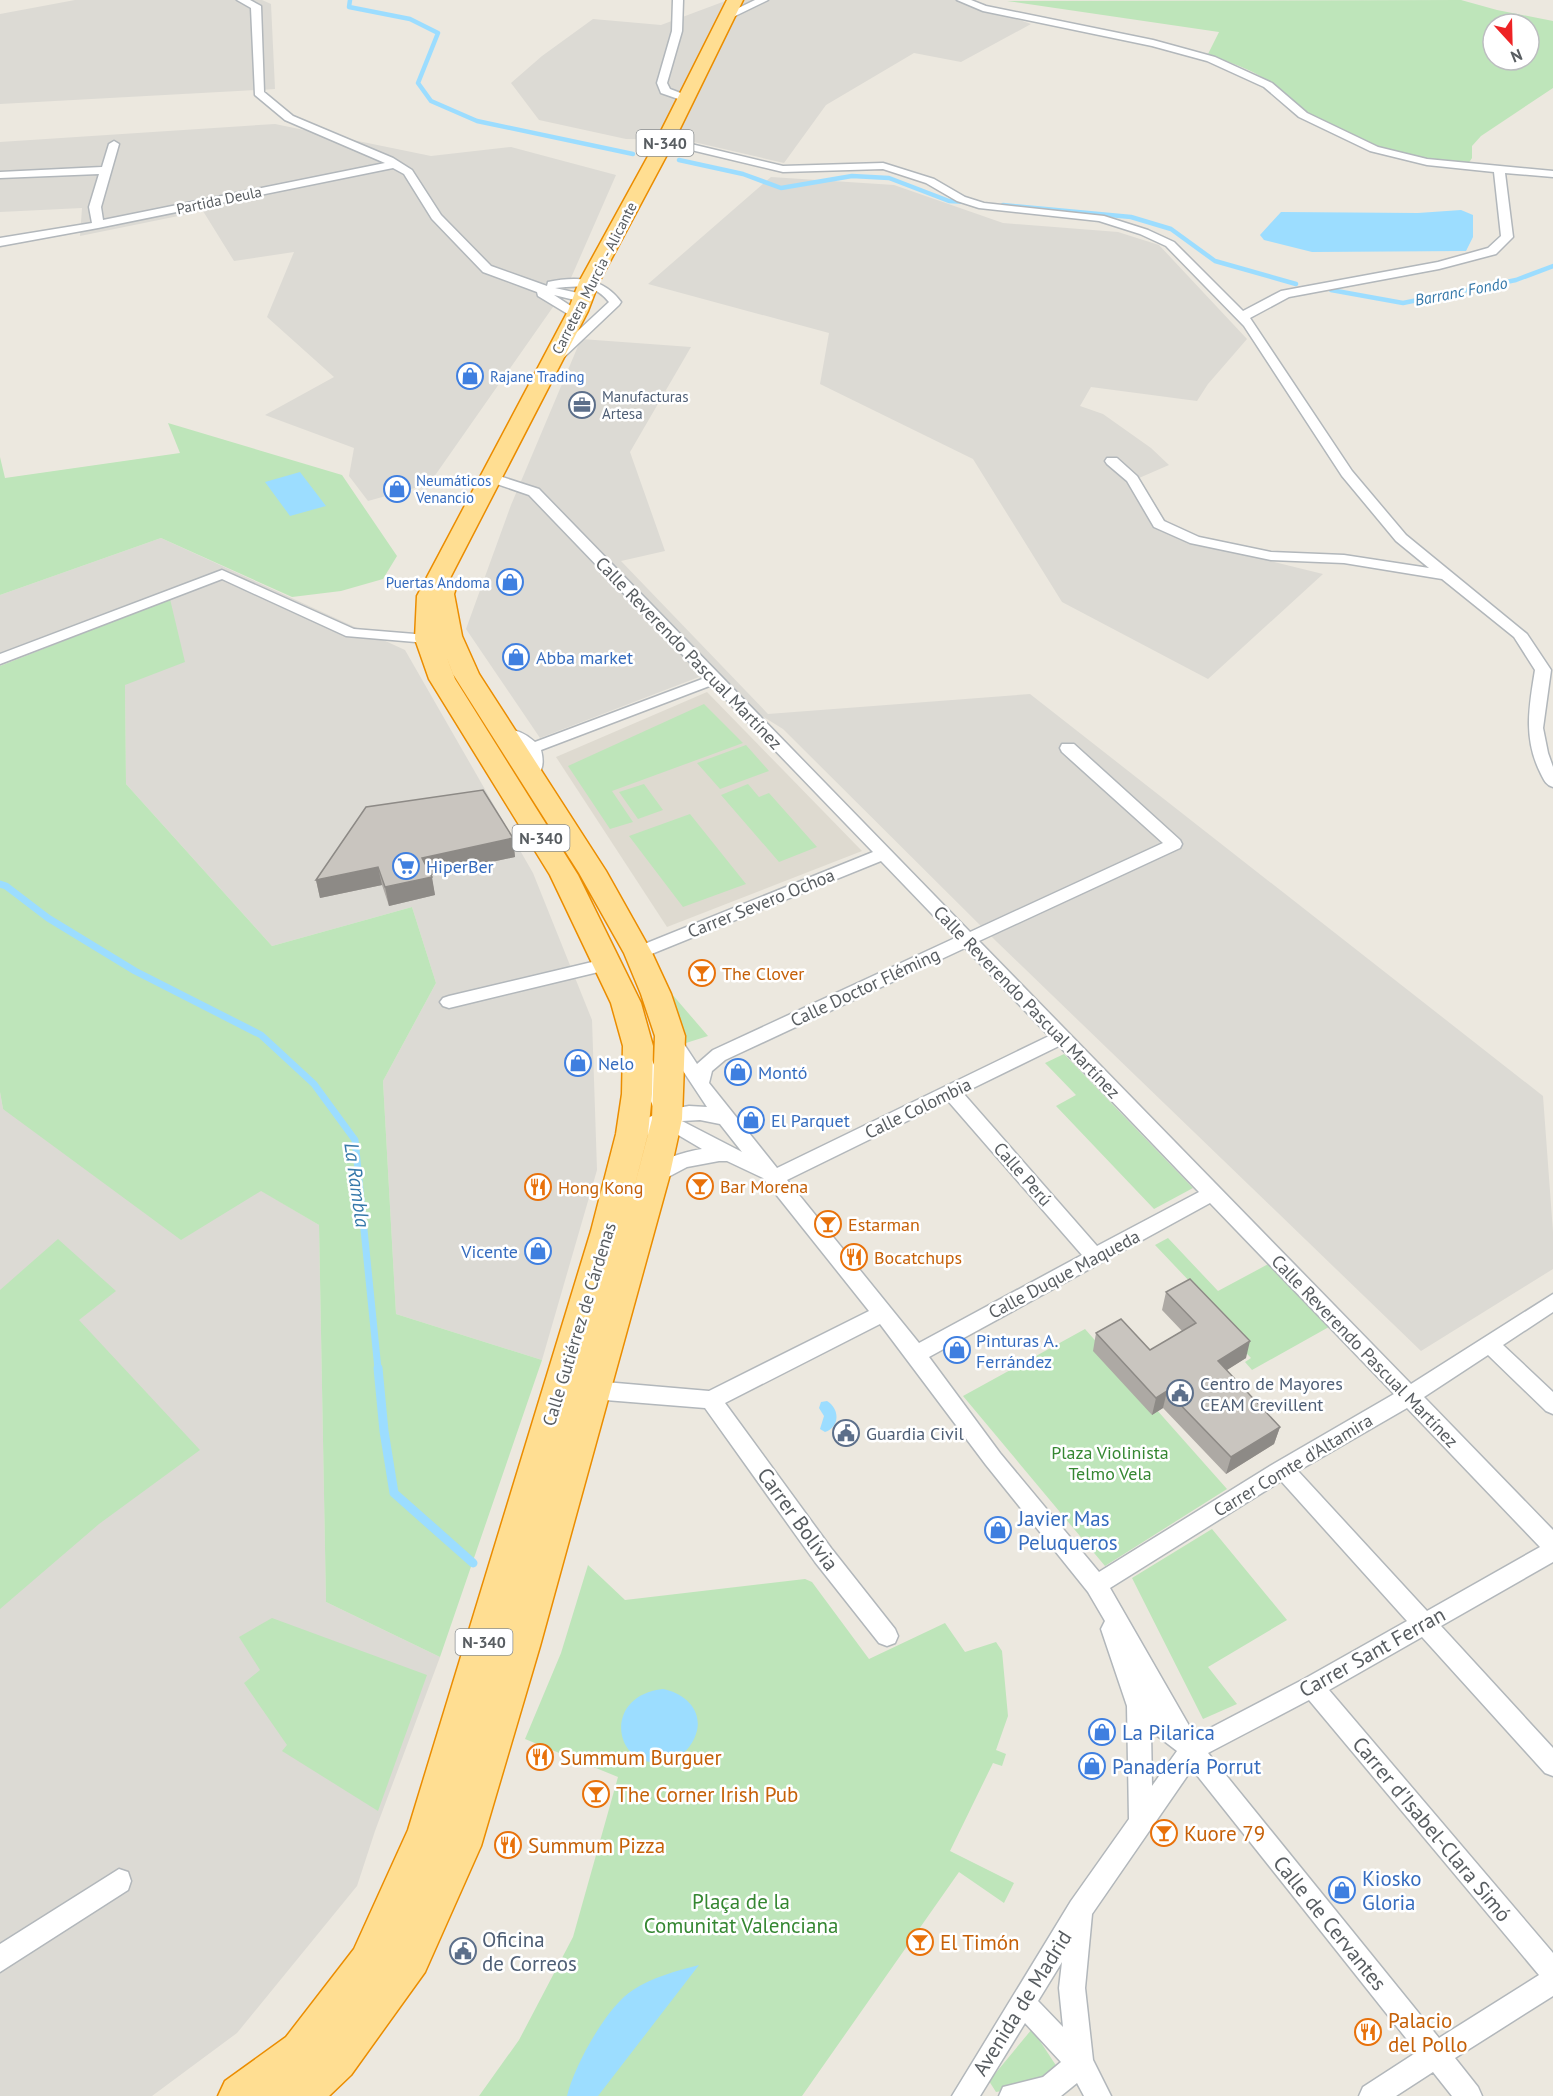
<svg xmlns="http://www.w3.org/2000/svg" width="1553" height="2096" font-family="'PT Sans',sans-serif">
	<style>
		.industrial { fill: #dcdad4 }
		.education { fill: #dedad0 }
		.green { fill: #bee5ba; fill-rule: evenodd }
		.water { fill: #9cddff }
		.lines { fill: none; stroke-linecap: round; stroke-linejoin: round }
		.stream-far2 { stroke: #9cddff; stroke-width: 4.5 }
		.stream-far1 { stroke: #9cddff; stroke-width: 7 }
		.stream { stroke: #9cddff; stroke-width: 9 }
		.minor-casing { stroke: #b2b7bb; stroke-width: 3 }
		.trunk-casing { stroke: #eb8d00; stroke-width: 3 }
		.minor { fill: #fff; fill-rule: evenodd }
		.trunk { fill: #ffde92; fill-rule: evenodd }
		.wall { fill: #ada9a4 }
		.shaded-wall { fill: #8d8a86 }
		.building { fill: #c9c5bf; stroke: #8d8a86; stroke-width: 1.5 }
		.labels { text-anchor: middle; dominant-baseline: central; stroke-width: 5; stroke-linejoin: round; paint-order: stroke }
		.far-street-label { font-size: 15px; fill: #585d61; stroke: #fff }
		.far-shop-label { font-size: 15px; fill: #366cbe; stroke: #fff; text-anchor: start }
		.far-service-label { font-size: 15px; fill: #4e5e75; stroke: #fff; text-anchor: start }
		.shield { fill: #fff; stroke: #8a8e90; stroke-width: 1.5 }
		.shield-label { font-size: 16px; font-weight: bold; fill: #585d61 }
		.far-water-label { font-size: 16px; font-style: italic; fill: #3679aa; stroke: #fff }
		.street-label { font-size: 18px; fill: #585d61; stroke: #fff }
		.shop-label { font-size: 18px; fill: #366cbe; stroke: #fff; text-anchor: start }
		.food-label { font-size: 18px; fill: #c56008; stroke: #fff; text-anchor: start }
		.service-label { font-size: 18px; fill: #4e5e75; stroke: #fff; text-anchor: start }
		.park-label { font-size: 18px; fill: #358732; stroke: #fff }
		.water-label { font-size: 20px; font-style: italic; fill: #3679aa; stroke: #fff }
		.near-shop-label { font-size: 21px; fill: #366cbe; stroke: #fff; text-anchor: start }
		.near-street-label { font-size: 21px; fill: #585d61; stroke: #fff }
		.near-food-label { font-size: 21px; fill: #c56008; stroke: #fff; text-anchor: start }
		.near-park-label { font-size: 21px; fill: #358732; stroke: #fff }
		.near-service-label { font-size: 21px; fill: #4e5e75; stroke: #fff; text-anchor: start }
	</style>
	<rect width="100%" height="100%" fill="#ece8df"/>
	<path class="industrial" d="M75,0H262L271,4L275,89L0,104V14Z
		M728,0H961L1031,24L961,62L914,53L826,105L784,163L685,140L626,139L539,120L511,83L542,56L593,19L661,25Z
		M275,124L431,156L511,147L616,175L567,287L429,484L368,501L349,476L354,448L265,415L334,377L267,317L294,252L234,261L203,211L80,236L82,208L0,212V142Z
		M771,177L894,185L1003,223L1118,232L1159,245L1247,339L1208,384L1197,401L1091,387L1080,406L1103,414L1151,448L1169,465L1139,478L1164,518L1185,540L1323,574L1208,679L1062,602L973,459L820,384L829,333L648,284Z
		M581,339L691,347L630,452L665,551L621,561L768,714L1030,694L1543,1096L1553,1232V1269L1421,1351L997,942L783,729L699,677L540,738L466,629L511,505Z
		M161,538L405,650L533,873L592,1020L597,1170L542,1360L396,1314L383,1081L436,983L412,907L272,946L126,784L125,685L171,599L0,666V595Z
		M0,1092L3,1109L262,1191L319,1225L326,1602L440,1657L375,1831L357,1886L237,2033L152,2096H0Z"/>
	<path class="education" d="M707,692L862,851L667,927L556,757Z"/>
	<path class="green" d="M1461,0L1497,10L1553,21V88L1481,136L1472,146V158L1468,164C1416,160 1361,146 1316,118C1298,107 1284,90 1265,79C1250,69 1229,62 1211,56L1208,54L1219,32L1007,1ZM1493,24H1529V60H1493Z
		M168,423L342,475L397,556L383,579L341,591L292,597L161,538L0,595V457L5,478L180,453Z
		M170,599L185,662L125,685L126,784L272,946L412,907L436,983L383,1081L396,1314L542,1360L440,1657L326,1602L319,1225L261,1191L181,1240L3,1109L0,1092V666Z
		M704,704L743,743L612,791L633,822L610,829L568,766Z
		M746,745L769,771L720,789L697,763Z
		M644,784L663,810L638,819L619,792Z
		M748,784L759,797L769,793L817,847L779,862L721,795Z
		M690,814L746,884L683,907L629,836Z
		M671,993L708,1036L686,1043Z
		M1064,1054L1193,1188L1154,1209L1056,1106L1076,1095L1045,1063Z
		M1168,1238L1218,1291L1274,1261L1336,1323L1252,1370L1245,1362L1251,1358L1184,1288L1192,1284L1155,1245Z
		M58,1239L116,1291L79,1320L200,1450L99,1524L0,1609V1290Z
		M1085,1329L1227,1489L1105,1566L963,1396Z
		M1212,1529L1287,1620L1208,1667L1237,1704L1203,1719L1132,1578Z
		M588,1565L625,1600L805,1579L812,1582L869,1659L945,1623L965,1652L996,1642L1002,1651L1008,1716L996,1750L1006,1754L1002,1766L993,1763L950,1851L1014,1883L1004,1903L959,1872L802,2096H479L519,2040L573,1937L618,1777L525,1739L561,1653Z
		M272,1618L427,1675L378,1811L282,1751L287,1745L244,1683L260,1670L239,1637Z
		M1032,2029L1059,2070L1042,2084L996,2092L989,2081Z"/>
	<path class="water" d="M1461,210L1473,215V237L1466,251L1312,252L1264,240L1260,235L1281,212L1418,213Z
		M300,472L326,506L290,516L265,482Z
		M827,1401C840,1409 840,1427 825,1432L820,1429L824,1416L819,1408L821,1402Z
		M663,1689C684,1693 704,1710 696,1734C692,1746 683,1756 671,1760C615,1777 598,1696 663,1689Z
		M699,1965L598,2096H567C574,2066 607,2006 633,1990C652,1977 677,1971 699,1965Z"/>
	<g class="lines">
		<path class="stream-far2" d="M350,0L349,7L410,19L438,33L418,83L431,101L477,121L633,154
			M679,160L743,174L781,188L852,176L889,178L949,201L968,202
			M1003,205L1131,217L1171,229L1215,261L1296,284
			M1331,290L1403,303L1516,280L1553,266"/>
		<path class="stream-far1" d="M0,884L6,886L48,918L135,971L261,1035L314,1084L355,1140L378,1369"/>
		<path class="stream" d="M378,1368L384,1431L394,1493L473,1563"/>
		<defs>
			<path id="minor" d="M237,0H250L261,6L264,92L293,116L393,158L412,170L441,215L491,266L547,286L548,282C576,276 603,277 621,302L619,305L561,360H553L551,357L553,354L609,302C594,283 577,286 555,288L587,295L589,298L583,302L554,295L580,312L582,315L580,318L576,319L538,296L537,292L483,272L432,219L404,174L393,168L98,228L0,246V238L92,223L89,207L99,174L0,178V172L102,167L109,144L114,141L119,144L101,207L103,220L385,163L285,120L255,95L251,8Z
				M673,0H683L682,31L667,83L670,89L691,97L692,99L687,102L661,93L657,83L672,31Z
				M755,0H768L731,18L722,16Z
				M957,0H971L986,6L1153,40L1215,57L1272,83L1307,113L1378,147L1427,159L1553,171V177L1505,173L1513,237L1496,254L1439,269L1289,297L1250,318L1352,471L1406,535L1527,634L1551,670L1543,728L1548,753L1553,767V787C1546,785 1544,780 1541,774C1523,739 1529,707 1535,670L1514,637L1442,579L1344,563L1271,560L1190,543L1154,527L1127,481L1107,464L1105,461L1107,458H1117L1137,476L1164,521L1199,537L1271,552L1344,555L1429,568L1396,541L1342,476L1244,326L1166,246L1140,234L1099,221L979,208L957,201L926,183L883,169L783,172L662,143L661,141L666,138L783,166L883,163L934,179L965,197L984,203L1104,216L1148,230L1174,242L1243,311L1281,291L1438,262L1488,248L1501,236L1494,172L1427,165L1370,151L1299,117L1264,87L1207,61L1152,46L983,11Z
				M490,473L539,489L970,932L1163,843L1062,752L1060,748L1062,744H1074L1180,840L1182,844L1180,848L979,941L1411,1384L1553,1294V1312L1503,1345L1553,1392V1414L1546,1411L1488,1355L1424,1397L1553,1530V1562L1441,1626L1553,1748V1776L1545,1773L1422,1637L1329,1690L1553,1953V1996L1455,2058L1478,2087L1482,2096H1452L1433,2072L1396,2096H1359L1363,2087L1417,2052L1192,1769L1092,1914L1085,1988L1093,2060L1111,2096H1084L1077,2083L1061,2096H999L1003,2087L1043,2077L1061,2062L1025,2023L980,2096H952L1071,1901L1129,1819L1127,1706L1101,1629L1105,1621L1088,1592L986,1465L880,1324L725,1403L831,1548L895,1629L898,1636L895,1643L887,1646L879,1643L815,1562L705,1408L593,1399L586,1396L583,1390L586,1384L593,1381L709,1391L869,1311L763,1178L727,1161H719L687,1167L653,1185L646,1183L643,1178C653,1160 684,1152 702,1149L663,1126C651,1132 638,1143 625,1139L623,1134L625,1129L656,1114L635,1060L638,1055L644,1053L650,1055L672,1109L689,1106L707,1107L666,1045L663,1040L666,1035L672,1033L678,1035L697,1064L713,1050L955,938L881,861L644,957H632L629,953L632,949L873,852L712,685L541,750C544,762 543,768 537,778H525L523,774C534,749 521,743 499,737L497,734L499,731C513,727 525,733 535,742L705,678L529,495L485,480L483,477ZM965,948L1049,1036L777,1168L709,1083L712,1071L725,1060ZM1059,1046L1199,1192L1097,1246L963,1093ZM948,1101L1082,1255L919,1343L787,1180ZM700,1120L720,1124L742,1152L682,1121ZM1210,1203L1394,1394L1275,1463L1099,1572L1000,1453L929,1357ZM1407,1408L1540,1547L1427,1611L1298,1471ZM1281,1481L1407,1621L1304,1679L1195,1736L1110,1588ZM1309,1700L1539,1975L1439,2038L1208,1753ZM1151,1731L1177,1751L1152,1786ZM1062,1962L1059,1988L1063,2027L1038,2001Z
				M222,570L354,629L427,635L434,639L427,643L346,636L222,579L0,664V654Z
				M609,958L615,960L618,964L615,968L449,1008L443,1006L440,1002L443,998L449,996Z
				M119,1869L128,1872L131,1881L128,1890L0,1972V1944Z"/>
			<path id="trunk" d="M727,0H743L670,149L599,282L588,311L448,582L456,588L454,594L462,636L479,674L606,871L652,953L671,994L685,1036L682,1119L669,1178L540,1646L481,1846L425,1972L351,2075L329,2096H218L225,2081L286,2037L354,1949L408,1830L591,1231L616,1134L622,1094L623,1046L611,1003L550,875L429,679L415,639L417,596L568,311L579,282L652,149ZM445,653L453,674L579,873L624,953L641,994L655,1036L652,1119L632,1196L648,1134L652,1094L653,1046L641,1003L578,875L455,679Z"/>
		</defs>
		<use href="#minor" class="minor-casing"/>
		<use href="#trunk" class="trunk-casing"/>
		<use href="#minor" class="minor"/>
		<use href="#trunk" class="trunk"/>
	</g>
	<path class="wall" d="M513,838L515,857L431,875L435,895L389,906L382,885L320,898L316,880Z
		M1166,1292L1246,1358L1226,1370L1280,1427L1274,1444L1226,1474L1163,1408L1152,1415L1093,1351L1096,1333L1150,1350L1182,1331L1162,1310Z"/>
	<path class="shaded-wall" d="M513,838L515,857L425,876L422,858Z
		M378,867L382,885L320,898L316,880Z
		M432,877L435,895L389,906L385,887Z
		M1250,1341L1246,1358L1213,1379L1218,1361Z
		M1167,1391L1163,1408L1152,1415L1156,1398Z
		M1280,1427L1274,1444L1226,1474L1231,1457Z"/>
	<path class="building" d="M483,790L513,838L422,858L432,877L385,887L378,867L316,880L366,807Z
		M1190,1279L1250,1341L1218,1361L1280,1427L1231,1457L1167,1391L1156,1398L1096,1333L1121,1319L1150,1350L1196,1323L1166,1292Z"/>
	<defs>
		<symbol id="shop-ring" viewBox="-11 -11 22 22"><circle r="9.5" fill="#fff" stroke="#3f7fe0" stroke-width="1.5"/><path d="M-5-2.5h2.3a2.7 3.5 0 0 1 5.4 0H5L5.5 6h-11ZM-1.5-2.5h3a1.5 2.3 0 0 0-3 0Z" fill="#3f7fe0"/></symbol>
		<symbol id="office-ring" viewBox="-11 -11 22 22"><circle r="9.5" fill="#fff" stroke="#5c6f8a" stroke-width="1.5"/><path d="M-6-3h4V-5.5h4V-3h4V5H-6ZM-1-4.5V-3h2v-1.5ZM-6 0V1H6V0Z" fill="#5c6f8a"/></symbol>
		<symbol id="supermarket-ring" viewBox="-11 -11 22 22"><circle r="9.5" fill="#fff" stroke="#3f7fe0" stroke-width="1.5"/><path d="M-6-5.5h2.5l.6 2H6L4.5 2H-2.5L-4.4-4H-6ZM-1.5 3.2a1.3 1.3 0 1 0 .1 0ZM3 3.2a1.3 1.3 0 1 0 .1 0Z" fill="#3f7fe0"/></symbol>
		<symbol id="bar-ring" viewBox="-11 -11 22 22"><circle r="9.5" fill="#fff" stroke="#e8710a" stroke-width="1.5"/><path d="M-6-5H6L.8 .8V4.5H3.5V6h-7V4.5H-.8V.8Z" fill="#e8710a"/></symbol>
		<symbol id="restaurant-ring" viewBox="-11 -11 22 22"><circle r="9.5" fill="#fff" stroke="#e8710a" stroke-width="1.5"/><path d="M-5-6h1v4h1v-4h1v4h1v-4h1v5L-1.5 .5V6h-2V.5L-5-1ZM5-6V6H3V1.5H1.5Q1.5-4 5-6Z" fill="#e8710a"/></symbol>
		<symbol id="civic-ring" viewBox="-11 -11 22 22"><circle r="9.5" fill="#fff" stroke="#5c6f8a" stroke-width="1.5"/><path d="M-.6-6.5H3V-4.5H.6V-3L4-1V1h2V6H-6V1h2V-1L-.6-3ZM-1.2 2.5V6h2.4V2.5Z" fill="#5c6f8a"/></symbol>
	</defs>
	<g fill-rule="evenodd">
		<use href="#shop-ring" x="455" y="361" width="30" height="30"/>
		<use href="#office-ring" x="567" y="390" width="30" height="30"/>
		<use href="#shop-ring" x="382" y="474" width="30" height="30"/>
		<use href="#shop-ring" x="495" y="567" width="30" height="30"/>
		<use href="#shop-ring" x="501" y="642" width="30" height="30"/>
		<use href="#supermarket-ring" x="391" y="851" width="30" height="30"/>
		<use href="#bar-ring" x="687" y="958" width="30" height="30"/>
		<use href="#shop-ring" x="563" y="1048" width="30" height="30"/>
		<use href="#shop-ring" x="723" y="1057" width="30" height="30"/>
		<use href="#shop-ring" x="736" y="1105" width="30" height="30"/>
		<use href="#bar-ring" x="685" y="1171" width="30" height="30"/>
		<use href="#restaurant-ring" x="523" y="1172" width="30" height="30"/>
		<use href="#bar-ring" x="813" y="1209" width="30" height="30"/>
		<use href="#shop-ring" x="523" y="1236" width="30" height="30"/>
		<use href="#restaurant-ring" x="839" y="1242" width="30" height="30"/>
		<use href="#shop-ring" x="942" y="1335" width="30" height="30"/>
		<use href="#civic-ring" x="1165" y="1378" width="30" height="30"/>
		<use href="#civic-ring" x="831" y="1418" width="30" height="30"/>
		<use href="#shop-ring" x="983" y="1515" width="30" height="30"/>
		<use href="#shop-ring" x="1087" y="1717" width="30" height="30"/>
		<use href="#restaurant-ring" x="525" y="1742" width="30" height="30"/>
		<use href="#shop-ring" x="1077" y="1751" width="30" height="30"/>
		<use href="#bar-ring" x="581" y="1779" width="30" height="30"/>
		<use href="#bar-ring" x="1149" y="1818" width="30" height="30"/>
		<use href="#restaurant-ring" x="493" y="1830" width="30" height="30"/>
		<use href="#shop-ring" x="1327" y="1875" width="30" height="30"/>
		<use href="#bar-ring" x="905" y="1927" width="30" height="30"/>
		<use href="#civic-ring" x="448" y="1936" width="30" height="30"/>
		<use href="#restaurant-ring" x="1353" y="2017" width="30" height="30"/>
	</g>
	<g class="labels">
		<g class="far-street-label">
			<text transform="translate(219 200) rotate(-12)">Partida Deula</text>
			<text transform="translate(594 278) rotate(-63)">Carretera Murcia - Alicante</text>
		</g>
		<g class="far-shop-label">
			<text x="490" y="376">Rajane Trading</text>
			<text x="416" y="480">Neumáticos<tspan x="416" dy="17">Venancio</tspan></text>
			<text x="490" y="582" text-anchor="end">Puertas Andoma</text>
		</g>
		<g class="far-service-label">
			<text x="602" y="396">Manufacturas<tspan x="602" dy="17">Artesa</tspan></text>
		</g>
		<g class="shield">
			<rect x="636.5" y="130" width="57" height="26" rx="4.5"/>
			<rect x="512.5" y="825" width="57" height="26" rx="4.5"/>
			<rect x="455.5" y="1629" width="57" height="26" rx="4.5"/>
		</g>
		<g class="shield-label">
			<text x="665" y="143">N-340</text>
			<text x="541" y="838">N-340</text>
			<text x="484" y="1642">N-340</text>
		</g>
		<g class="far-water-label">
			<text transform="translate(1461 291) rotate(-11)">Barranc Fondo</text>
		</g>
		<g class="street-label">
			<text transform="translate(689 653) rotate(46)">Calle Reverendo Pascual Martínez</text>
			<text transform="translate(761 903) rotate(-22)">Carrer Severo Ochoa</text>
			<text transform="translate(865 987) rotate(-25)">Calle Doctor Fléming</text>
			<text transform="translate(1027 1002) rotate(46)">Calle Reverendo Pascual Martínez</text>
			<text transform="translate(918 1108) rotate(-26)">Calle Colombia</text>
			<text transform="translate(1023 1174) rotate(49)">Calle Perú</text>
			<text transform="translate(1064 1274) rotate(-28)">Calle Duque Maqueda</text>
			<text transform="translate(579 1324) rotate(-73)">Calle Gutiérrez de Cárdenas</text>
			<text transform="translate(1365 1351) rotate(46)">Calle Reverendo Pascual Martínez</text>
			<text transform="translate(1293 1465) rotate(-31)">Carrer Comte d'Altamira</text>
		</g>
		<g class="shop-label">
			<text x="536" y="657">Abba market</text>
			<text x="426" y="866">HiperBer</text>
			<text x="598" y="1063">Nelo</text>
			<text x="758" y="1072">Montó</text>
			<text x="771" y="1120">El Parquet</text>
			<text x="518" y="1251" text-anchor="end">Vicente</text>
			<text x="976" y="1340">Pinturas A.<tspan x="976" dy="21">Ferrández</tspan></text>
		</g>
		<g class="food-label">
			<text x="722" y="973">The Clover</text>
			<text x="720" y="1186">Bar Morena</text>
			<text x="558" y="1187">Hong Kong</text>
			<text x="848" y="1224">Estarman</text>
			<text x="874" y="1257">Bocatchups</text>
		</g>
		<g class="service-label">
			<text x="1200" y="1383">Centro de Mayores<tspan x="1200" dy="21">CEAM Crevillent</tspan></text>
			<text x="866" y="1433">Guardia Civil</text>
		</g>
		<g class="park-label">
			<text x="1110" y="1452">Plaza Violinista<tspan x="1110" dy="21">Telmo Vela</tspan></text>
		</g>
		<g class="water-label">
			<text transform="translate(357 1185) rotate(82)">La Rambla</text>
		</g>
		<g class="near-shop-label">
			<text x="1018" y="1518">Javier Mas<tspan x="1018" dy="24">Peluqueros</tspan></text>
			<text x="1122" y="1732">La Pilarica</text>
			<text x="1112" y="1766">Panadería Porrut</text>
			<text x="1362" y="1878">Kiosko<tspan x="1362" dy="24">Gloria</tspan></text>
		</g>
		<g class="near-street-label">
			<text transform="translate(798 1519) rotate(54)">Carrer Bolívia</text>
			<text transform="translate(1372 1652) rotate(-29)">Carrer Sant Ferran</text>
			<text transform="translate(1432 1829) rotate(50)">Carrer d'Isabel-Clara Simó</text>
			<text transform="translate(1330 1923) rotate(51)">Calle de Cervantes</text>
			<text transform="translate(1022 2003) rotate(-58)">Avenida de Madrid</text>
		</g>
		<g class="near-food-label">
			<text x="560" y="1757">Summum Burguer</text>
			<text x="616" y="1794">The Corner Irish Pub</text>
			<text x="1184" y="1833">Kuore 79</text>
			<text x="528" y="1845">Summum Pizza</text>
			<text x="940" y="1942">El Timón</text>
			<text x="1388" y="2020">Palacio<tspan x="1388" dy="24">del Pollo</tspan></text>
		</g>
		<g class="near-park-label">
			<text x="741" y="1901">Plaça de la<tspan x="741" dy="24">Comunitat Valenciana</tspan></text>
		</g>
		<g class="near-service-label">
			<text x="482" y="1939">Oficina<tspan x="482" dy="24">de Correos</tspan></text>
		</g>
	</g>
	<g transform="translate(1511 42) rotate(158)"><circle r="28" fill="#ffffff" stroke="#bcbec0" stroke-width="1.5"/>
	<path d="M0-4.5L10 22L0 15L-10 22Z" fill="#ee2325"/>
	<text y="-9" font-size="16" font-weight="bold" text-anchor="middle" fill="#585d61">N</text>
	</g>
</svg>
